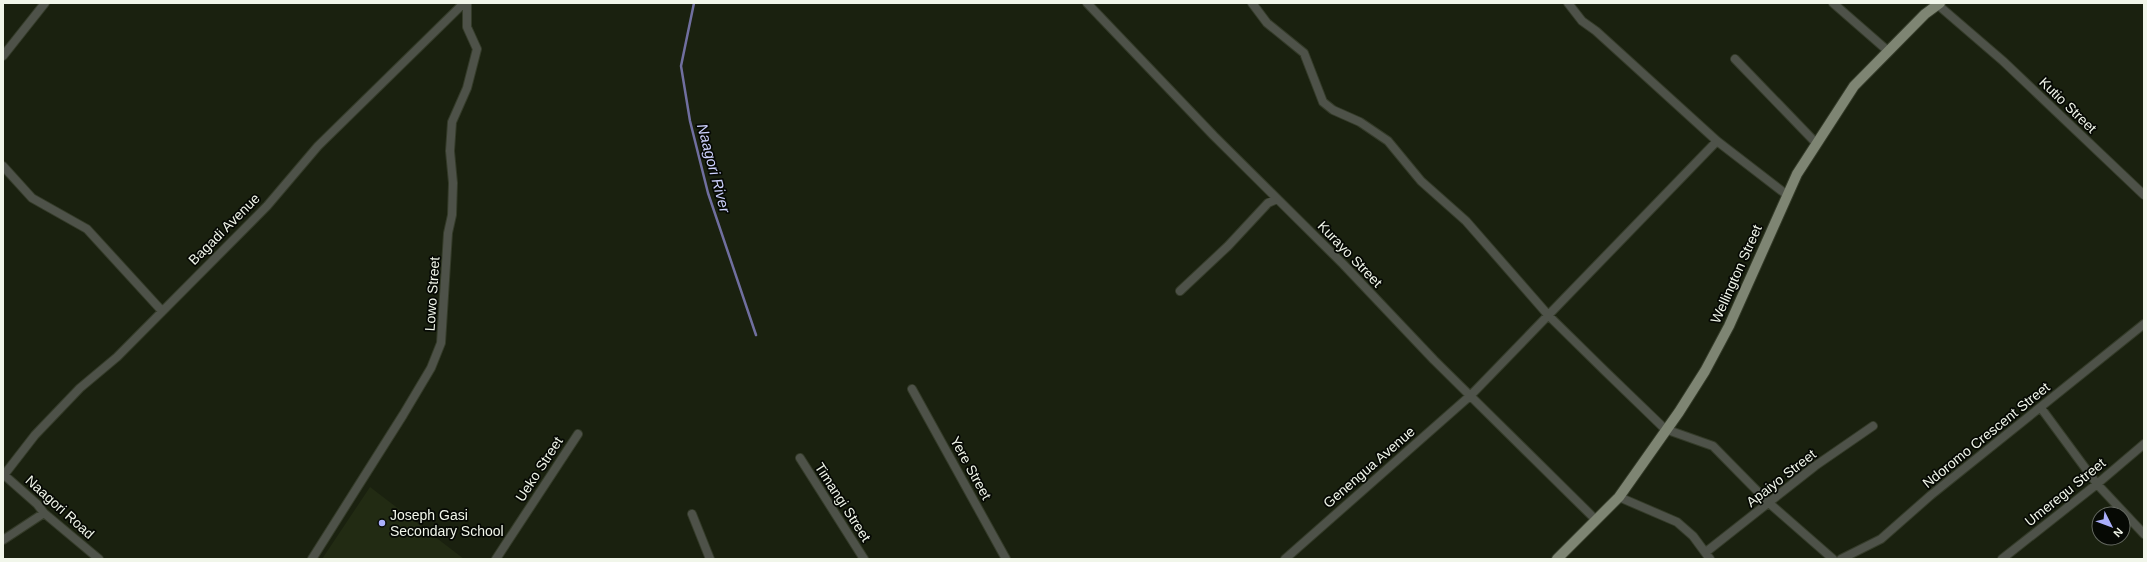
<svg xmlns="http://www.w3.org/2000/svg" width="2147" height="562" font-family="Helvetica,sans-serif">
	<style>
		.built { fill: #222b13 }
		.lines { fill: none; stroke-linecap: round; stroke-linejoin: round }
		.stream { stroke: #706f9f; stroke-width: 2.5 }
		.minor-casing { stroke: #343b29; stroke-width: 10 }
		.major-casing { stroke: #343b29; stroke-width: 12 }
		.minor { stroke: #4e5249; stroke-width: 8 }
		.major { stroke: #7e8573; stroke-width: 10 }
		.poi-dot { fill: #aaaffb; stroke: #060904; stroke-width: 1.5 }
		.labels { text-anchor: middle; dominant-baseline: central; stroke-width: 3.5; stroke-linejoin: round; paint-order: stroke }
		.street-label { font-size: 14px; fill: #f1f6ea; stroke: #060904 }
		.poi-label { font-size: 14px; fill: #f1f6ea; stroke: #060904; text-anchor: start }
		.water-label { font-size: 15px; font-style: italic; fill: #cdd1fd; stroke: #060904 }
	</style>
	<rect width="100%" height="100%" fill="#1a210f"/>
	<path class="built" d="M370,487L464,559H322Z"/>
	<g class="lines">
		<path class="stream" d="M694,3L681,66L690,121L708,193L756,335"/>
		<defs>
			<path id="minor" d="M1087,3L1214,136L1343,264L1434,360L1596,520
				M1252,3L1267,23L1304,53L1323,102L1333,110L1360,122L1388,141L1421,181L1466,221L1549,316L1606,372L1665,429L1713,446L1769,503L1833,559
				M1568,3L1582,21L1596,31L1717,141L1787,195
				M1833,3L1888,51
				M1938,5L2003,61L2144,195
				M3,56L45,3
				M1735,59L1817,144
				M3,166L32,198L87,229L162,311
				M1180,291L1228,246L1268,203L1277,199
				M912,389L1006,559
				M2041,408L2097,484L2144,534
				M800,458L864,559
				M3,474L37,504L44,513L99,559
				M4,475L35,435L80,388L117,357L267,206L318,146L464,3
				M1619,497L1677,522L1693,536L1710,559
				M692,514L710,559
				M3,540L44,513
				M1706,552L1815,466L1873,426
				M312,559L403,415L431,368L441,343L448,233L452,215L453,183L450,151L452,122L467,88L477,49L467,27V3
				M496,559L578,434
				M1285,559L1471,395L1717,141
				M1841,559L1881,539L1931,495L2144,324
				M2002,559L2097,484L2144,444"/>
			<path id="major" d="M1557,559L1619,497L1679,412L1705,371L1729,326L1797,174L1854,86L1925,14L1940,3"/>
		</defs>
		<use href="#minor" class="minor-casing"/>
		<use href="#major" class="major-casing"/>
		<use href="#minor" class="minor"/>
		<use href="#major" class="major"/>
	</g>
	<circle class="poi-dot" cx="382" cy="523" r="4"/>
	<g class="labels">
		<g class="street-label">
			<text transform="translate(2068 105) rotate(44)">Kutio Street</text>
			<text transform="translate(224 229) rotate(-45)">Bagadi Avenue</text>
			<text transform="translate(1350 254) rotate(46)">Kurayo Street</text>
			<text transform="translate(1736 274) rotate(-66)">Wellington Street</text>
			<text transform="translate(432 294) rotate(-86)">Lowo Street</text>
			<text transform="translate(1986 435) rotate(-39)">Ndoromo Crescent Street</text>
			<text transform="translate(1369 467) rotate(-41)">Genengua Avenue</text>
			<text transform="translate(971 468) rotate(61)">Yere Street</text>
			<text transform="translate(539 469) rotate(-57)">Ueko Street</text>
			<text transform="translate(1781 478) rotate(-38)">Apaiyo Street</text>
			<text transform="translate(2065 492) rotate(-39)">Umeregu Street</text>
			<text transform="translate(843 502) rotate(57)">Timangi Street</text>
			<text transform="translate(60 507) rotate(42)">Naagori Road</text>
		</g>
		<g class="poi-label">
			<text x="390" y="515">Joseph Gasi<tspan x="390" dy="16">Secondary School</tspan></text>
		</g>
		<g class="water-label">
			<text transform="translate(714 168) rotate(75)">Naagori River</text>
		</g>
	</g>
	<rect width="2147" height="562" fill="none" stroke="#f1f6ea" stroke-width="8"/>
	<g transform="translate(2111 526) rotate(132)"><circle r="19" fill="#060904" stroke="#646860"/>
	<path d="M0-3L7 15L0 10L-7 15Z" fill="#aaaffb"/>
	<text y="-6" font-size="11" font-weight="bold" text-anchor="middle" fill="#f1f6ea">N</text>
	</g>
</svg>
